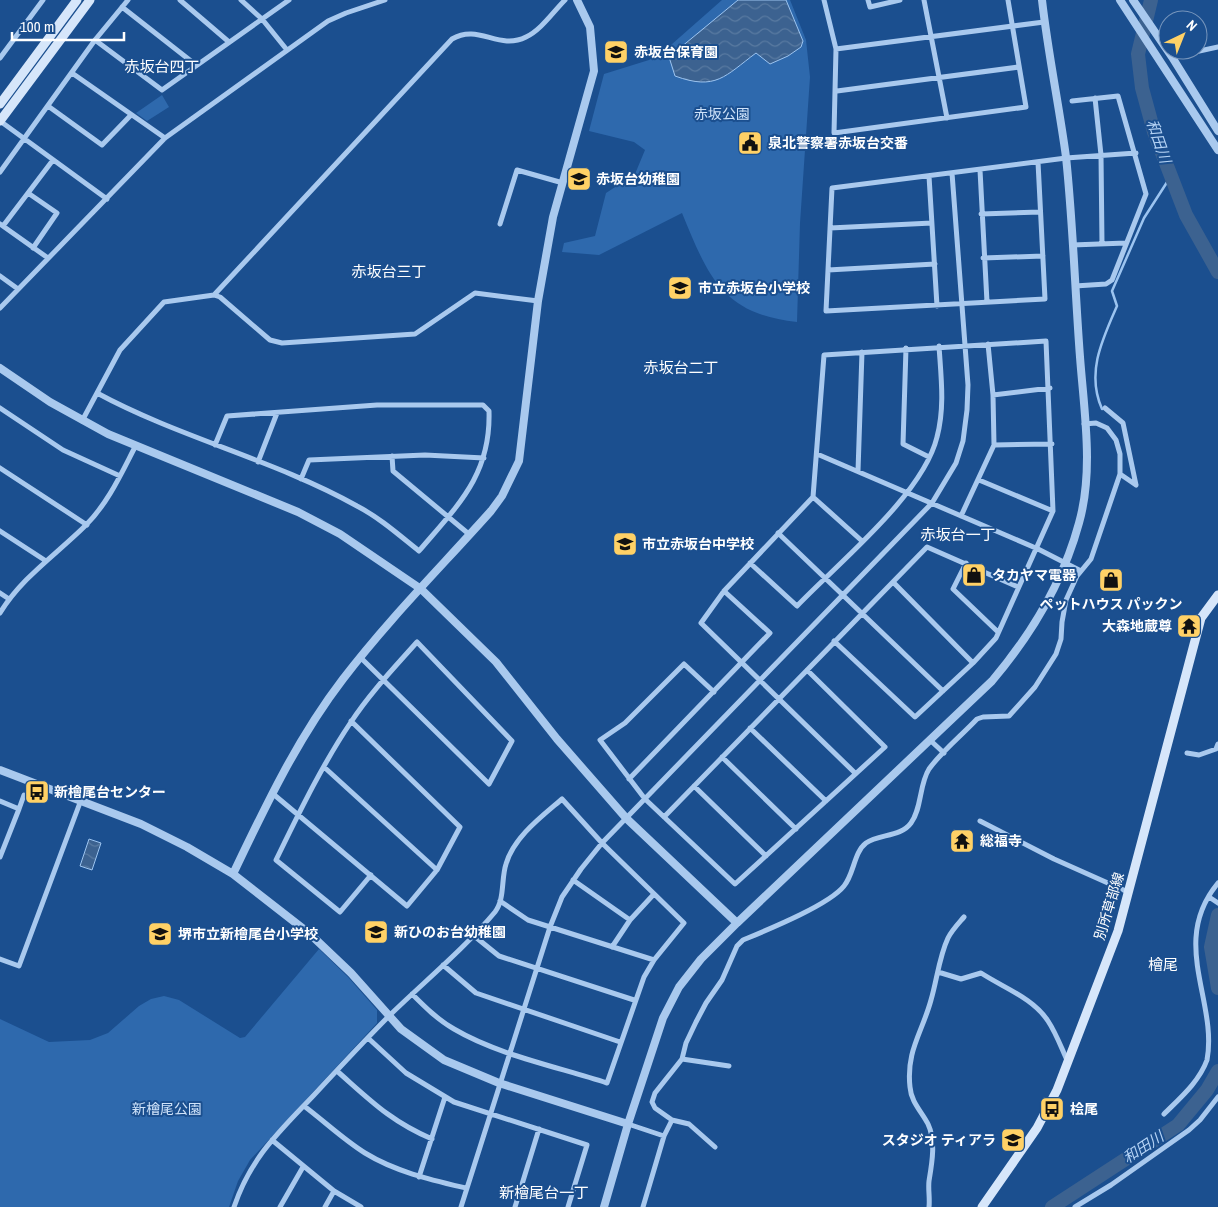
<svg xmlns="http://www.w3.org/2000/svg" width="1218" height="1207" font-family="'Archivo Narrow','Noto Sans JP',sans-serif">
	<style>
		.green { fill: #2e69ad }
		.water { fill: url(#water-waves); stroke: #9cc4f0 }
		.lines { fill: none; stroke-linecap: round; stroke-linejoin: round }
		.stream { stroke: #9cc4f0; stroke-width: 2.5 }
		.river { stroke: #3c6290; stroke-width: 14 }
		.minor { stroke: #a9c9ee; stroke-width: 5 }
		.tertiary { stroke: #a9c9ee; stroke-width: 8 }
		.secondary { stroke: #d6e6fa; stroke-width: 9 }
		.labels { text-anchor: middle; dominant-baseline: central; stroke-width: 4; stroke-linejoin: round; paint-order: stroke }
		.poi-label { font-size: 14px; font-weight: bold; fill: #fff; stroke: #1b4f8f; text-anchor: start }
		.park-label { font-size: 14px; fill: #cfe3fa; stroke: #1b4f8f }
		.street-label { font-size: 14px; fill: #fff; stroke: #1b4f8f }
		.neighbourhood-label { font-size: 15px; fill: #fff; stroke: #1b4f8f }
		.water-label { font-size: 15px; font-style: italic; fill: #b5d3f5; stroke: #1b4f8f }
	</style>
	<defs>
		<pattern id="water-waves" width="16" height="10" patternUnits="userSpaceOnUse" patternTransform="scale(1.25)"><rect width="16" height="10" fill="#3c6290"/><path d="M0 5q4-4 8 0t8 0" fill="none" stroke="#597aa1"/></pattern>
	</defs>
	<rect width="100%" height="100%" fill="#1b4f8f"/>
	<path class="green" d="M722,0H790L806,40L810,77L800,223L797,322C722,314 708,276 682,213L599,255L562,252L564,243L595,236L606,193L635,174L645,150L634,142L589,131L604,74L649,60L663,52Z
		M162,95L169,107L147,121L136,113Z
		M319,949L348,977L377,1010V1023L250,1160L238,1181L229,1207H0V1019L49,1042L90,1040L108,1033L139,1006L151,999L164,996L179,1000L240,1038L245,1037Z"/>
	<path class="water" d="M738,0H786L803,41L801,47L788,56L770,64L756,53C725,76 716,91 675,76L669,57Z
		M89,839L101,843L92,870L80,866Z"/>
	<g class="lines">
		<path class="stream" d="M1102,409C1086,373 1102,340 1117,306L1112,291L1144,218L1171,176"/>
		<path class="river" d="M1151,0L1138,54L1142,88L1154,132L1186,215L1218,272
			M1218,915L1211,947L1218,988
			M1052,1207L1178,1125L1207,1090L1218,1071"/>
		<path class="minor" d="M180,0L229,42
			M241,0L262,19L287,50
			M824,0L836,49L834,133L1026,107L1008,0
			M868,0L870,7L900,0
			M924,0L947,118
			M122,7L196,65
			M95,40L162,90L289,0
			M836,49L1044,22
			M1172,57L1218,47
			M0,58L43,0
			M72,73L165,138
			M837,91L1019,67
			M1095,98L1101,155L1102,244
			M1072,101L1118,96L1146,194L1112,280L1106,284L1075,286
			M48,106L102,145L131,115
			M0,121L107,199
			M1038,162L1045,299L826,311L832,188L1066,158L1136,153
			M980,170L987,302
			M0,172L95,40L128,0
			M929,176L937,306
			M28,193L57,213L33,248
			M981,214L1040,212
			M0,224L48,258
			M500,224L517,170L563,183
			M3,226L53,160
			M830,228L932,223
			M1072,245L1126,243
			M983,258L1043,256
			M828,270L935,264
			M0,276L18,289
			M214,295L452,39C479,23 498,51 526,37C541,30 553,12 565,0
			M0,308L165,138L328,21L346,13L385,0
			M906,348L903,444L929,457
			M97,393C180,438 275,460 357,506C380,518 399,535 419,551C458,505 491,475 489,411L483,405H377L227,416L215,445
			M993,395L1050,388
			M0,408L63,450L120,476
			M1105,408L1123,423L1136,485
			M82,421L120,350L164,302L214,295L220,297L270,340L282,343L415,334L475,293L538,301
			M994,445L1052,444
			M817,454L1038,549L1081,571
			M392,456L393,471L470,535
			M258,462L277,413
			M0,468L87,525
			M858,471L862,352
			M1120,474L1136,485
			M301,479L309,460L425,455L484,458
			M979,480L1053,511
			M813,497L862,541
			M961,516L994,445L993,395L988,344
			M0,531L46,561
			M778,533L943,691
			M750,563L797,606C838,563 923,495 937,437C945,407 941,377 939,346
			M966,563L953,589L998,632
			M893,582L973,663
			M0,593L9,599
			M0,613C22,577 57,554 86,525C108,503 121,474 135,447
			M834,641L915,717L973,663L996,638L1053,511L1046,341L824,355L813,497L724,591L701,623L855,773
			M360,657L489,784L512,741L417,642C394,668 370,693 351,722C322,765 299,813 276,860L340,912L371,875
			M714,692L684,664L625,723L600,740L645,799L735,884L885,747L807,670
			M351,721L460,827L437,870
			M750,728L826,801
			M931,741L944,753
			M1187,753L1199,755L1216,749L1218,744
			M722,757L796,829
			M629,779L770,633L724,591
			M694,786L766,856
			M272,793L407,906L437,870L324,767
			M0,801L19,809L0,857
			M19,809L24,795
			M664,817L927,547L1018,587
			M980,821L1054,859L1128,892
			M573,880L630,920
			M1209,897L1218,903
			M500,901L528,920L654,960
			M473,935L499,956L634,1000
			M612,947L630,920L654,894
			M0,959L19,966L81,800
			M443,965L476,993L620,1042
			M938,972L961,979L981,973C1004,988 1033,998 1048,1021C1056,1033 1061,1047 1067,1060
			M368,1038L406,1073L454,1102L587,1145L568,1207
			M682,1059L729,1066
			M337,1071C370,1100 390,1121 432,1139
			M304,1106C324,1121 344,1140 365,1153C396,1172 432,1180 466,1188
			M1164,1114C1180,1098 1199,1082 1207,1060C1218,1001 1169,942 1218,883
			M672,1120L689,1124L715,1147
			M628,1124L664,1136
			M272,1140L334,1191L361,1207
			M419,1177L445,1097
			M234,1207C251,1157 279,1132 314,1095C339,1068 364,1041 390,1015C425,981 464,949 495,912C505,899 501,879 506,864C514,837 541,817 562,799L602,843L684,923L654,960L644,977L607,1083C558,1067 498,1055 454,1029C438,1020 425,1007 412,994
			M280,1207L303,1167
			M325,1207L334,1191
			M461,1207L550,927L562,897L581,869L602,843L932,503L956,463L963,441L967,410L968,385L952,173
			M515,1207L539,1129
			M643,1207L664,1136L672,1120L655,1108L652,1102L655,1093L682,1059L686,1043L696,1022L706,1003L722,980L737,946L743,940C767,930 829,905 844,886C854,874 854,852 866,843C879,834 901,837 911,823C922,808 919,785 929,769C942,751 962,735 977,719L983,717L1009,716L1035,687L1056,654L1061,639L1062,622L1066,600L1077,576L1091,559L1120,474V454L1116,440L1107,428L1096,423L1084,424
			M929,1207C930,1198 928,1189 929,1181C932,1163 936,1141 928,1124C922,1112 911,1102 910,1087C906,1051 922,1033 931,1000C937,980 939,957 948,938C952,930 958,924 964,917
			M1075,1207L1111,1185L1189,1130L1200,1120L1218,1097"/>
		<path class="tertiary" d="M1120,0L1218,150
			M1133,0L1172,57L1218,131
			M0,368L50,402L108,434L298,512L340,534L421,589L496,662L557,739L626,818L737,923
			M0,770L141,824L187,847L233,874L310,934L351,973L401,1029L444,1060L499,1083L628,1124
			M233,874C265,807 297,739 343,679C388,620 441,567 491,511L502,496L519,461L538,301L553,217L594,71L590,27L577,0
			M604,1207L628,1124L663,1018L679,987L701,959L737,923L992,681C1031,635 1063,582 1079,523C1094,470 1084,411 1080,357C1075,291 1073,223 1066,157C1059,105 1048,53 1042,0"/>
		<path class="secondary" d="M0,104L77,0
			M0,121L90,0
			M982,1207L1037,1128L1057,1090L1118,931L1201,618L1218,595"/>
	</g>
	<defs>
		<symbol id="school-square" viewBox="-11 -11 22 22"><rect x="-9" y="-9" width="18" height="18" rx="4" fill="#ffd166" stroke="#1b4f8f"/><path d="M0-5L7-2L0 1L-7-2ZM-4 1L0 2.5L4 1V4Q0 6-4 4Z" fill="#111"/></symbol>
		<symbol id="civic-square" viewBox="-11 -11 22 22"><rect x="-9" y="-9" width="18" height="18" rx="4" fill="#ffd166" stroke="#1b4f8f"/><path d="M-.6-6.5H3V-4.5H.6V-3L4-1V1h2V6H-6V1h2V-1L-.6-3ZM-1.2 2.5V6h2.4V2.5Z" fill="#111"/></symbol>
		<symbol id="shop-square" viewBox="-11 -11 22 22"><rect x="-9" y="-9" width="18" height="18" rx="4" fill="#ffd166" stroke="#1b4f8f"/><path d="M-5-2.5h2.3a2.7 3.5 0 0 1 5.4 0H5L5.5 6h-11ZM-1.5-2.5h3a1.5 2.3 0 0 0-3 0Z" fill="#111"/></symbol>
		<symbol id="temple-square" viewBox="-11 -11 22 22"><rect x="-9" y="-9" width="18" height="18" rx="4" fill="#ffd166" stroke="#1b4f8f"/><path d="M0-6L5-2H3V0L6.5 2.5H4V6H1.5V3h-3V6H-4V2.5H-6.5L-3 0V-2H-5Z" fill="#111"/></symbol>
		<symbol id="bus-square" viewBox="-11 -11 22 22"><rect x="-9" y="-9" width="18" height="18" rx="4" fill="#ffd166" stroke="#1b4f8f"/><path d="M-5-6H5V4H4V6H2V4H-2V6H-4V4H-5ZM-3.5-4V0h7V-4ZM-3.5 1.2v1.5H-2V1.2ZM2 1.2v1.5H3.5V1.2Z" fill="#111"/></symbol>
	</defs>
	<g fill-rule="evenodd">
		<use href="#school-square" x="602" y="38" width="28" height="28"/>
		<use href="#civic-square" x="736" y="129" width="28" height="28"/>
		<use href="#school-square" x="565" y="165" width="28" height="28"/>
		<use href="#school-square" x="666" y="274" width="28" height="28"/>
		<use href="#school-square" x="611" y="530" width="28" height="28"/>
		<use href="#shop-square" x="960" y="561" width="28" height="28"/>
		<use href="#shop-square" x="1097" y="566" width="28" height="28"/>
		<use href="#temple-square" x="1175" y="612" width="28" height="28"/>
		<use href="#bus-square" x="23" y="778" width="28" height="28"/>
		<use href="#temple-square" x="948" y="827" width="28" height="28"/>
		<use href="#school-square" x="362" y="918" width="28" height="28"/>
		<use href="#school-square" x="146" y="920" width="28" height="28"/>
		<use href="#bus-square" x="1038" y="1095" width="28" height="28"/>
		<use href="#school-square" x="999" y="1126" width="28" height="28"/>
	</g>
	<g class="labels">
		<g class="poi-label">
			<text x="634" y="52">赤坂台保育園</text>
			<text x="768" y="143">泉北警察署赤坂台交番</text>
			<text x="596" y="179">赤坂台幼稚園</text>
			<text x="698" y="288">市立赤坂台小学校</text>
			<text x="642" y="544">市立赤坂台中学校</text>
			<text x="992" y="575">タカヤマ電器</text>
			<text x="1111" y="604" text-anchor="middle">ペットハウス パックン</text>
			<text x="1172" y="626" text-anchor="end">大森地蔵尊</text>
			<text x="54" y="792">新檜尾台センター</text>
			<text x="980" y="841">総福寺</text>
			<text x="394" y="932">新ひのお台幼稚園</text>
			<text x="178" y="934">堺市立新檜尾台小学校</text>
			<text x="1070" y="1109">桧尾</text>
			<text x="996" y="1140" text-anchor="end">スタジオ ティアラ</text>
		</g>
		<g class="park-label">
			<text x="722" y="114">赤坂公園</text>
			<text x="167" y="1109">新檜尾公園</text>
		</g>
		<g class="street-label">
			<text transform="translate(1109 906) rotate(-73)">別所草部線</text>
		</g>
		<g class="neighbourhood-label">
			<text x="162" y="66">赤坂台四丁</text>
			<text x="389" y="271">赤坂台三丁</text>
			<text x="681" y="367">赤坂台二丁</text>
			<text x="958" y="534">赤坂台一丁</text>
			<text x="1163" y="964">檜尾</text>
			<text x="544" y="1192">新檜尾台一丁</text>
		</g>
		<g class="water-label">
			<text transform="translate(1159 141) rotate(71)">和田川</text>
			<text transform="translate(1143 1147) rotate(-33)">和田川</text>
		</g>
	</g>
	<g transform="translate(1183 35) rotate(43)"><circle r="24" fill="#1b4f8f" stroke="#7695bc"/>
	<path d="M0-4L9 19L0 12L-9 19Z" fill="#ffd166"/>
	<text y="-8" font-size="14" font-weight="bold" text-anchor="middle" fill="#ffffff">N</text>
	</g>
	<path d="M12 32v8h112v-8" fill="none" stroke="#ffffff" stroke-width="2.5"/>
	<text x="20" y="32" font-size="15" fill="#ffffff" stroke="#1b4f8f" stroke-width="4" paint-order="stroke">100 m</text>
</svg>
